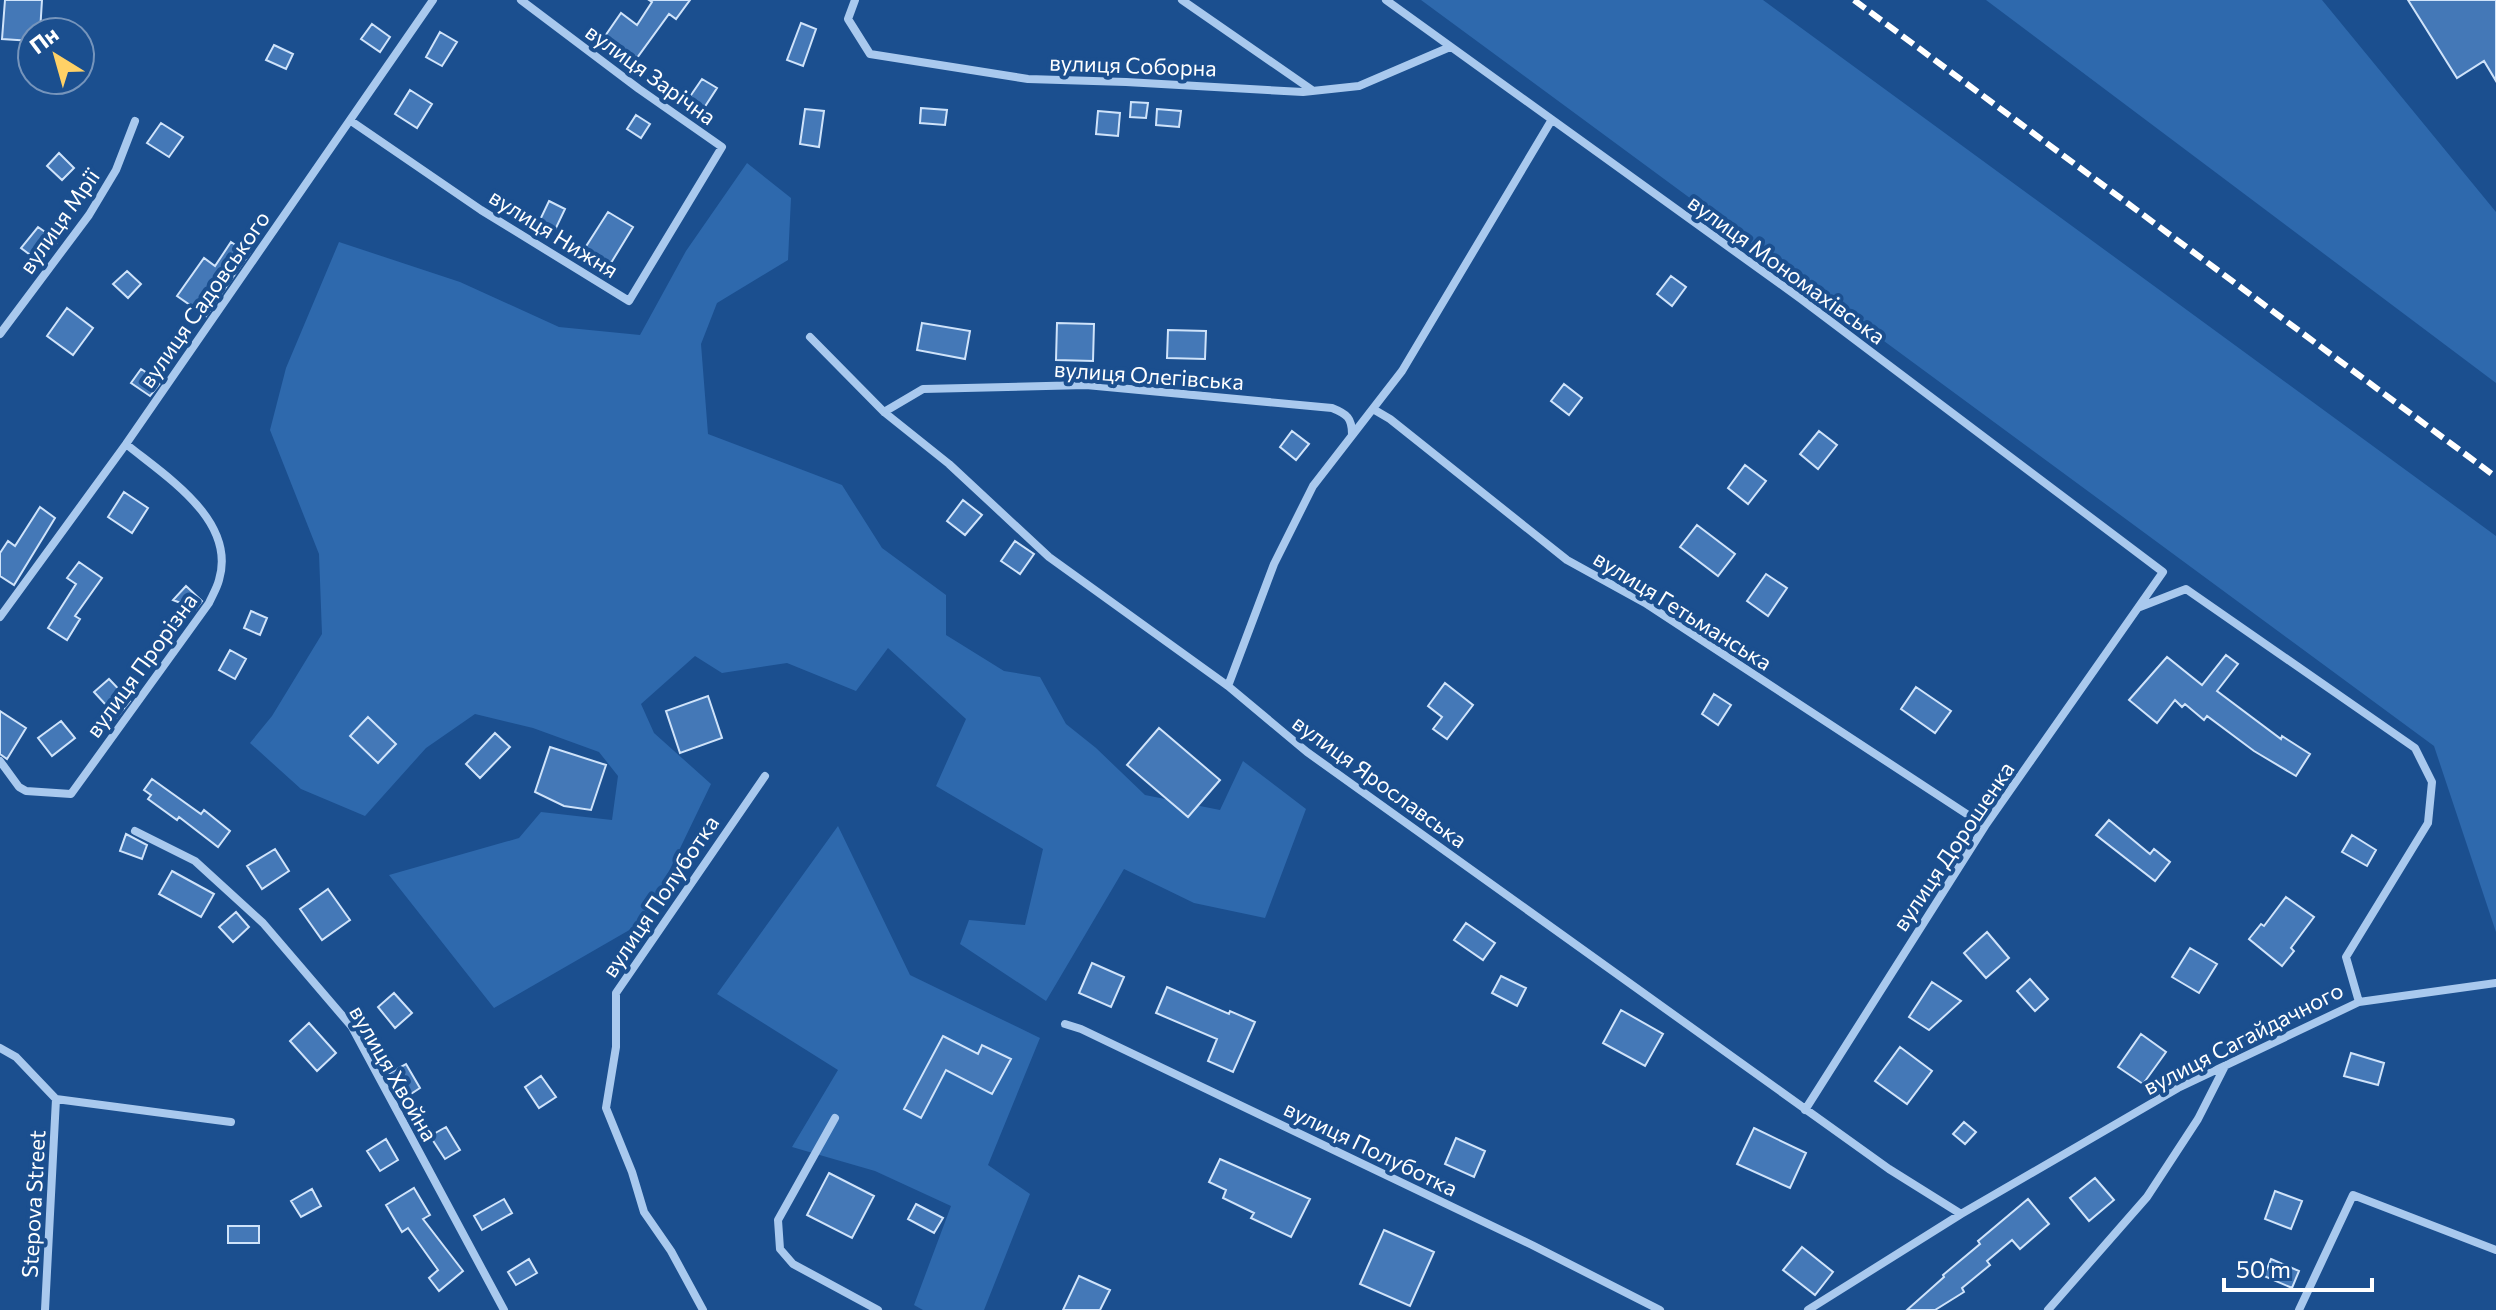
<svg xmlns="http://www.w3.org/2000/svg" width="2496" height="1310" font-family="Commissioner,sans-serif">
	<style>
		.green { fill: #2e69ad }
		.building { fill: #4478b7; stroke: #cfe3fa; stroke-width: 2 }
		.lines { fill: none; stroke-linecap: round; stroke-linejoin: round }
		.minor { stroke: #a9c9ee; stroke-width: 8 }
		.rail { stroke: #fff; stroke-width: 6; stroke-dasharray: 14 6; stroke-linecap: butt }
		.labels { text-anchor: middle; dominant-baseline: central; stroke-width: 8; stroke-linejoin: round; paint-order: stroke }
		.street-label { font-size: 22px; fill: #fff; stroke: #1b4f8f }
	</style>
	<rect width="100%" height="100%" fill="#1b4f8f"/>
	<path class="green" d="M1421,0H1763L2496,536V932L2434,746Z
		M1986,0H2322L2496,212V383Z
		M747,163L791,198L788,260L717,303L701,344L708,434L842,485L882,548L946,595V635L1004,671L1040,677L1066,724L1096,748L1145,795L1220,810L1243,761L1306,809L1265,918L1194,903L1124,869L1046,1001L960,944L969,920L1025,925L1043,849L936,786L966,719L888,648L856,691L787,663L722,673L695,656L641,704L654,733L711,784L645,921L494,1008L389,875L519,838L541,812L612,820L618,776L599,752L533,728L475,714L426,748L365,816L301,789L250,743L272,716L322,634L319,554L270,430L286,368L339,242L460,282L559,327L640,335L686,251Z
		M838,826L910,975L1040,1038L988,1165L1030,1194L984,1310H923L914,1305L951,1206L875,1171L792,1147L838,1070L717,994Z"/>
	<path class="building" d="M5,0H42L40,32H32V41L2,39Z
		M649,0H690L676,19L669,14L634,62L603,39L621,13L637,25L652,2Z
		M2408,0H2496V81L2484,61L2457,78Z
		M801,23L816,29L803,66L787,60Z
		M372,24L390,37L380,52L361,39Z
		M440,32L457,42L442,66L426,57Z
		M274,45L293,54L286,69L266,60Z
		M702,79L717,88L704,108L689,98Z
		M410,90L432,104L417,128L395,114Z
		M1131,102L1148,103L1146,118L1130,117Z
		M921,108L947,110L945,125L920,123Z
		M805,109L824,111L819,147L800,144Z
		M1157,109L1181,111L1179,127L1156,125Z
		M1098,111L1120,113L1118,136L1096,134Z
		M636,115L650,124L641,138L627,129Z
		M161,123L183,137L169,157L147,143Z
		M59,153L74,168L62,180L47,166Z
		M549,201L565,209L555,230L539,222Z
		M608,212L633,227L611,263L585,248Z
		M38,227L58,241L41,263L21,248Z
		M231,242L249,254L206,316L177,296L204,258L215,266Z
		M127,271L141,284L128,298L113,284Z
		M1671,276L1686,287L1672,306L1657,294Z
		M67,308L93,328L73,355L47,336Z
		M922,323L970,331L965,359L917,350Z
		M1057,323L1094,324L1093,361L1056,360Z
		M1168,330L1206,331L1205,359L1167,358Z
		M141,369L161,382L150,396L131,383Z
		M1564,384L1582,398L1569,415L1551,401Z
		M1292,431L1309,444L1296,460L1280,447Z
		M1819,431L1837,445L1818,469L1800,454Z
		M1745,465L1766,481L1748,504L1728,488Z
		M124,492L148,508L132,533L108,517Z
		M963,500L982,515L965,535L947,521Z
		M40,507L55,518L14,585L0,576V553L8,541L15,546Z
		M1697,525L1735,554L1718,576L1680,547Z
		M1015,541L1034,554L1020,574L1001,561Z
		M79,562L102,578L75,616L80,619L67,640L48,628L76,584L67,578Z
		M1766,574L1787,588L1768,616L1747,601Z
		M186,586L202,601L196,609L173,600Z
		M251,611L267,618L260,635L244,628Z
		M230,650L246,659L235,679L219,670Z
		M2226,655L2238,664L2217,691L2281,739L2282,736L2310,754L2296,776L2254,751L2207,716L2204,720L2185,704L2182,707L2175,700L2157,723L2129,700L2167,657L2202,685Z
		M109,679L130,701L117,717L94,692Z
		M1445,683L1473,705L1447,739L1433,729L1442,717L1428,706Z
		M1916,687L1951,711L1935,733L1901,709Z
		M1714,694L1731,705L1718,725L1702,714Z
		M708,696L722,738L680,753L666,711Z
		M0,711L26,728L7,759L0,754Z
		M368,717L396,744L378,763L350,736Z
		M61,721L75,738L52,756L38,738Z
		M1159,728L1220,780L1188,817L1127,765Z
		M495,733L510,747L480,778L466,764Z
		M550,747L606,765L591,810L564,806L535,792Z
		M152,779L201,814L204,810L230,831L218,847L179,817L177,820L148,799L151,795L144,790Z
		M2109,820L2150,854L2154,849L2170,862L2155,881L2096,835Z
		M126,834L147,845L142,859L120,851Z
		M2352,835L2376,850L2367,866L2342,852Z
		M275,849L289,871L262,889L247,866Z
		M172,871L214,894L201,917L159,894Z
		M328,889L350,920L322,940L300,909Z
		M2286,897L2314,917L2291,948L2294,951L2282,966L2249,939L2261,924L2264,926Z
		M236,912L249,927L233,942L219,927Z
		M1466,923L1495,943L1483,960L1454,940Z
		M1987,932L2009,958L1986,978L1964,953Z
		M2190,948L2217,964L2199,993L2172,977Z
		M1092,963L1124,977L1111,1007L1079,993Z
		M1501,976L1526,988L1517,1006L1492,993Z
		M2030,979L2048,999L2035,1011L2017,991Z
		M1932,982L1961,1001L1929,1030L1909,1017Z
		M1167,987L1229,1014L1230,1011L1255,1022L1233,1072L1208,1061L1217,1039L1156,1013Z
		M394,993L412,1013L395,1028L378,1007Z
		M1621,1010L1663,1034L1645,1066L1603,1043Z
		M309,1023L336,1053L317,1071L290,1041Z
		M2141,1034L2166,1052L2143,1084L2118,1067Z
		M943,1036L978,1054L982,1045L1011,1059L992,1094L946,1070L921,1118L904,1109Z
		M1900,1047L1932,1071L1907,1104L1875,1081Z
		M2351,1053L2384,1063L2378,1085L2344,1076Z
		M406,1064L420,1088L400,1101L386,1075Z
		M541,1076L556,1097L539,1108L525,1087Z
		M1964,1122L1976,1132L1965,1144L1953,1134Z
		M446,1127L460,1150L445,1159L430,1136Z
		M1754,1128L1806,1153L1790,1188L1737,1164Z
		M1456,1138L1485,1151L1474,1177L1445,1164Z
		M386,1139L398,1160L380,1171L367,1151Z
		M1220,1159L1310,1199L1291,1237L1251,1218L1254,1213L1223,1198L1226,1190L1209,1182Z
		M829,1173L874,1196L852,1238L807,1215Z
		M2095,1178L2114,1200L2089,1221L2070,1198Z
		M414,1188L430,1215L423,1219L463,1271L439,1291L429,1278L438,1270L408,1228L402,1232L386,1205Z
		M312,1189L321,1206L301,1217L291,1201Z
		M2275,1191L2302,1201L2291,1229L2265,1219Z
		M504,1199L512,1213L482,1230L474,1216Z
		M2028,1199L2049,1224L2020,1249L2012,1240L1987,1261L1990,1265L1962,1288L1964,1292L1935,1310H1907L1944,1277L1943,1275L1980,1244L1978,1241Z
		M916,1204L943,1218L934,1233L908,1219Z
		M228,1226H259V1243H228Z
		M1384,1230L1434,1252L1410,1306L1360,1284Z
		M1802,1247L1833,1272L1815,1295L1783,1270Z
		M529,1259L537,1273L516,1285L508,1272Z
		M2271,1259L2299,1271L2292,1288L2264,1276Z
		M1079,1276L1110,1290L1100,1310H1063Z"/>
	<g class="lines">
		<path class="minor" d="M855,0L848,19L870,54L1028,79L1126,82L1303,92L1359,86L1450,47
			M1182,0L1312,90
			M1386,0L1801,299L2163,572L1985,826L1805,1110
			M351,121L481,210L629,301L722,147L639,89L521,0
			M0,334L89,215L116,170L135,121
			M810,337L884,412L949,464L1049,557L1228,686L1307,752L1889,1169L1961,1214
			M1373,409L1390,419L1567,560L1645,603L1985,826
			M884,412L923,389L1086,385L1332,408C1347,414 1352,418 1352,434
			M0,617L126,444L433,0
			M1228,686L1274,564L1313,486L1402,371L1551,121
			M0,761L19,787L26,791L71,794L209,603C212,596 217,588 219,580C237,520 165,476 126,444
			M135,831L195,861L263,923L352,1027L504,1310
			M2359,1002L2496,983
			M1065,1024L1081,1029L1532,1245L1660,1310
			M0,1048L16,1057L56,1099L231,1122
			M835,1118L778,1220L780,1249L793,1264L878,1310
			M45,1310L56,1099
			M703,1310L671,1251L644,1212L632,1172L606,1108L616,1047V993L765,776
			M1808,1310L1961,1214L2178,1088L2359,1002L2346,957L2428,823L2432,782L2415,748L2186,589L2140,607
			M2048,1310L2147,1197L2198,1119L2225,1066
			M2299,1310L2353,1195L2496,1250"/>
		<path class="rail" d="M1854,0L2496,477"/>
	</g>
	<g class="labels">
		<g class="street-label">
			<text transform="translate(1133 65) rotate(2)">вулиця Соборна</text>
			<text transform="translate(651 74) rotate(36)">вулиця Зарічна</text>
			<text transform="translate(59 221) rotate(-55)">вулиця Мрії</text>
			<text transform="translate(554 233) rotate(32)">вулиця Нижня</text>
			<text transform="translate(1787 269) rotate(36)">вулиця Мономахівська</text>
			<text transform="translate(204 299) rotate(-55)">вулиця Садовського</text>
			<text transform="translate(1149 375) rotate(4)">вулиця Олегівська</text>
			<text transform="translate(1683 610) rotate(32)">вулиця Гетьманська</text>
			<text transform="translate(141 665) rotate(-54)">вулиця Прорізна</text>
			<text transform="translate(1380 781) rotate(36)">вулиця Ярославська</text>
			<text transform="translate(1953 846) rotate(-56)">вулиця Дорошенка</text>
			<text transform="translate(660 896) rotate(-56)">вулиця Полуботка</text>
			<text transform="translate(2243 1038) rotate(-27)">вулиця Сагайдачного</text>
			<text transform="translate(394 1073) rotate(60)">вулиця Хвойна</text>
			<text transform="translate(1371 1148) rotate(26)">вулиця Полуботка</text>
			<text transform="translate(33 1204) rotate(-87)">Stepova Street</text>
		</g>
	</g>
	<g transform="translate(56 56) rotate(323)"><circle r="38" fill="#1b4f8f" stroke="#7695bc" stroke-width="2"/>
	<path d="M0-6L14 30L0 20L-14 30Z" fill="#ffd166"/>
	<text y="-12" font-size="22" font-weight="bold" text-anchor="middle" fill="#ffffff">Пн</text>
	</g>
	<path d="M2224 1278v12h148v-12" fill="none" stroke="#ffffff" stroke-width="4"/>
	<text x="2236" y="1278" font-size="24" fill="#ffffff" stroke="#1b4f8f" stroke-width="6" paint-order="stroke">50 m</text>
</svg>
